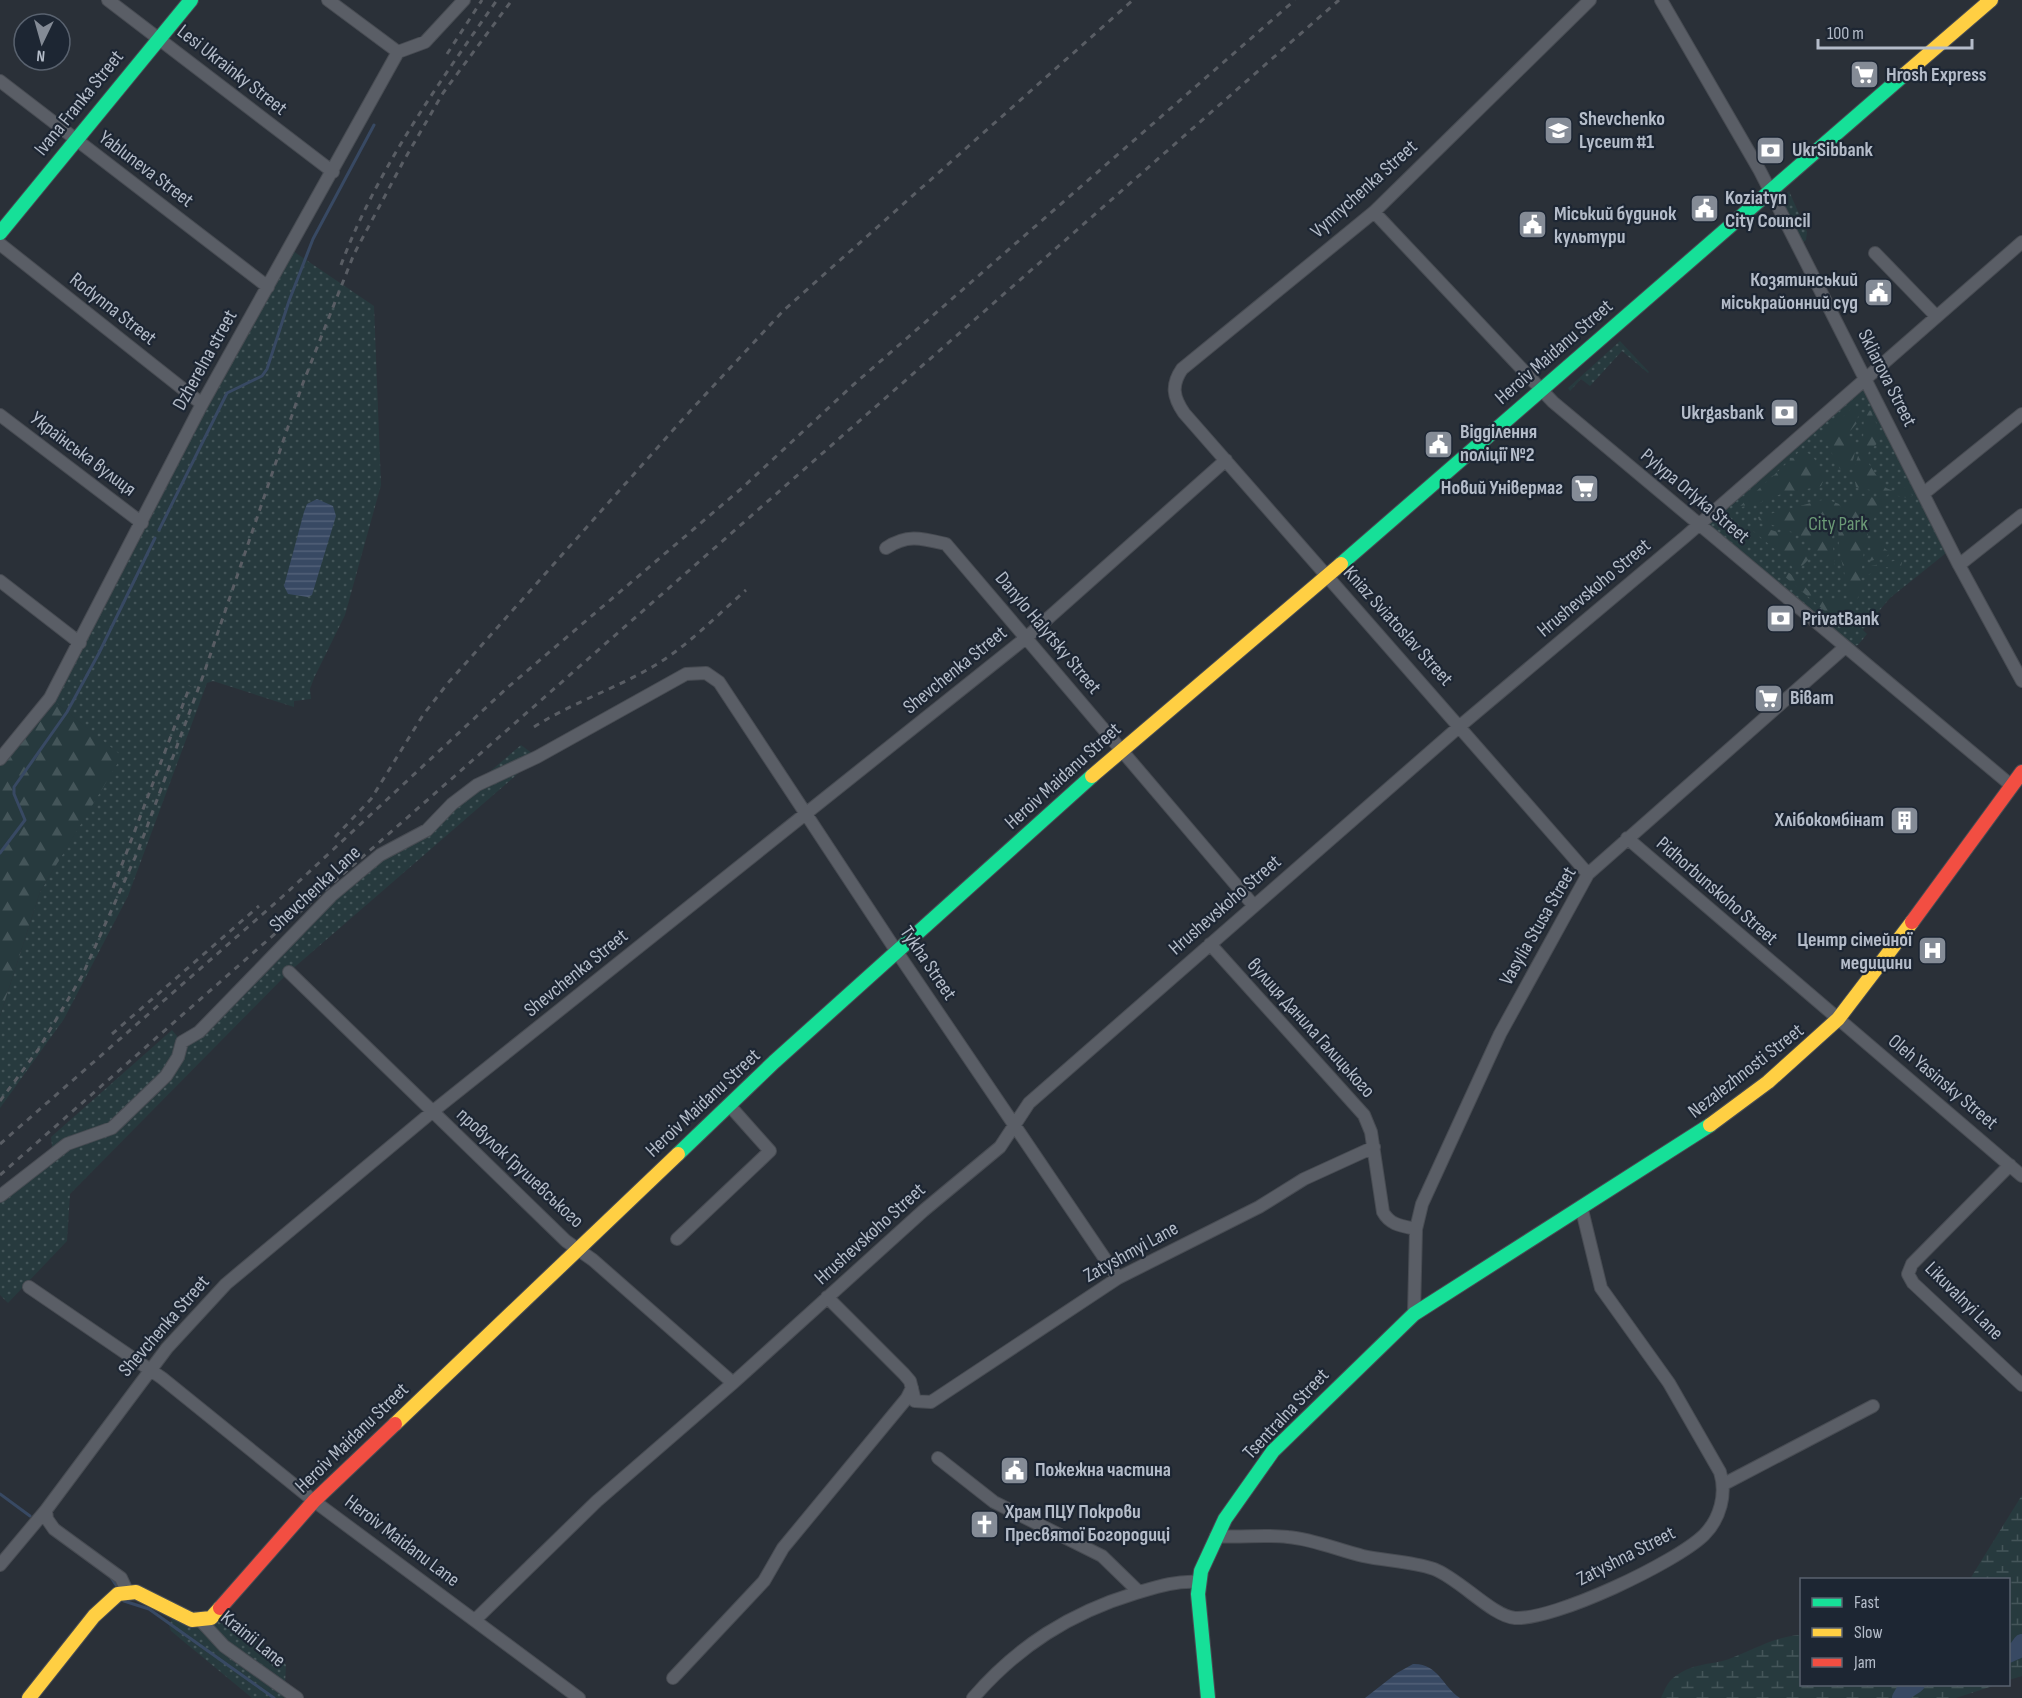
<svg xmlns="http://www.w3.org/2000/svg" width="2022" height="1698" font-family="'Sofia Sans Condensed',sans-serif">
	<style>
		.grass { fill: url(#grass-dots) }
		.forest { fill: url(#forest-firs) }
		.wetland { fill: url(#wetland-marsh) }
		.water { fill: url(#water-rules) }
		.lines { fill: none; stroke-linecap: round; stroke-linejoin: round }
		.stream { stroke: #384963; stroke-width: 3 }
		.river { stroke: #384963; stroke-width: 18 }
		.street-casing { stroke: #484c53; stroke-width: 14 }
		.fast-casing { stroke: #484c53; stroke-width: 16 }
		.slow-casing { stroke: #484c53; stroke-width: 16 }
		.jam-casing { stroke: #484c53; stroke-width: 16 }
		.street { stroke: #5a5e66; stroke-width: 12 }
		.fast { stroke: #16e098; stroke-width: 14 }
		.slow { stroke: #ffcf43; stroke-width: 14 }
		.jam { stroke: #f24e42; stroke-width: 14 }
		.rail { stroke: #595d64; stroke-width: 3; stroke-dasharray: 6 6; stroke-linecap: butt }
		.labels { text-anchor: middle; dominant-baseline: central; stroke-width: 4.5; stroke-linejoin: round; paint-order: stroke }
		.street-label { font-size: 20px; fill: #b4bcc9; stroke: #1d2633 }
		.poi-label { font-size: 20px; font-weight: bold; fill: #b4bcc9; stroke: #1d2633; text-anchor: start }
		.park-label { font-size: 20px; fill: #6b9a76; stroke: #1d2633 }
	</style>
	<defs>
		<pattern id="grass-dots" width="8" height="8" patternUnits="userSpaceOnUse" patternTransform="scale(1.5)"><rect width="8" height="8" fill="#273a3e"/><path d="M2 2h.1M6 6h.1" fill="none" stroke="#445559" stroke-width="1.8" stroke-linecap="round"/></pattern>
		<pattern id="forest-firs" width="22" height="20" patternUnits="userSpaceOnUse" patternTransform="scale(1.5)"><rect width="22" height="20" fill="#273a3e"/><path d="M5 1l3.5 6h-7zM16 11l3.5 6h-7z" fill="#445559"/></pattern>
		<pattern id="wetland-marsh" width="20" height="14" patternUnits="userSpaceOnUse" patternTransform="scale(1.5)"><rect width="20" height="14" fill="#273a3e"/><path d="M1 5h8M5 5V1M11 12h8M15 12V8" fill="none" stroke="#445559"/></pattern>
		<pattern id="water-rules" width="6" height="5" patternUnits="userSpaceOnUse" patternTransform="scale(1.5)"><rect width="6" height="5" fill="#384963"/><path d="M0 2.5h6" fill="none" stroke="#526178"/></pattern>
	</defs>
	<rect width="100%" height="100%" fill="#2a3038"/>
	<path class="grass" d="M1789,191L1807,232L1806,240L1798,246L1775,202Z
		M290,249L374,306L381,485L345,615L314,678L310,689L311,699L294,701V707L213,681L207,683L128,896L64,1019L0,1108V1016L40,892L121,756L50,698Z
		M1620,341L1649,372L1648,373L1622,351L1590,386L1581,379L1570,391L1568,388Z
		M1866,377L1951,549L1890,598L1863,630L1867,634L1858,645L1844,648L1698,524Z
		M521,745L537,757L289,972L70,1194L67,1241L8,1303L0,1295V1196L53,1154L51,1137L172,1030L182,1042L331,896L411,839Z
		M219,1611L280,1658L286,1665L285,1685L297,1698H252L171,1631L169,1625L176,1612Z"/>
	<path class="forest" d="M1854,406L1859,409L1857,423L1845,437L1854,443C1856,453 1854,464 1845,471L1840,469L1823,436Z
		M1867,409L1871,411C1878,430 1888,437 1869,451L1867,461L1884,487L1893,491L1906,487L1911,489L1912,496L1908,498L1856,487L1853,472L1863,440L1864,414Z
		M1800,451C1813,451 1819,466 1825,477L1821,486L1764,498L1762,502L1738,508Z
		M1857,495L1882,499L1885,503C1862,528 1863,562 1860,594L1857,599H1852L1849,596C1844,559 1824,526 1857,495Z
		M1826,499L1839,504L1841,507L1832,538L1835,564L1832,565L1800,535L1759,520L1758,517Z
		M1755,525L1791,536L1809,552L1808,560L1798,570L1793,569L1789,561L1752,530Z
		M1875,540L1890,553L1886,557L1870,561L1871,543Z
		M1898,560L1902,562L1900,571L1895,572L1887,567L1867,575L1866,571L1871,566Z
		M1788,572C1809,587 1813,605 1840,599L1845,602L1853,627L1851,630H1847L1784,576Z
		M50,698L122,756L40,892L0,1016V759Z"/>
	<path class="wetland" d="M2022,1495V1676L2009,1680L2008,1580L1970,1579Z
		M1800,1635L1802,1684L1996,1685L1956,1698H1661C1664,1691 1667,1683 1673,1678C1693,1662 1708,1666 1729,1659C1754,1650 1773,1637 1800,1635Z"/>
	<path class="water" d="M317,499L333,506L336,516L312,595L308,597L288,594L284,586L304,512L307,504Z
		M1413,1664C1438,1663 1442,1686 1460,1698H1365L1397,1673Z"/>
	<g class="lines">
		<path class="stream" d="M159,530L227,393L262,376L267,369L289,301L313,239L374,125
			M0,853L25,820L14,794V787L67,712L99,653L155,538
			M0,1494L30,1516
			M110,1576L116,1585
			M124,1601L149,1609L274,1698"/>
		<path class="river" d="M2008,1654L2017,1650L2022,1643
			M1901,1698L1905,1691L1916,1684"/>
		<defs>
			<path id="street" d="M108,0L333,172
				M328,0L398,52
				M1661,0L1760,171L1959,565L2022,681
				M0,81L268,287
				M1374,212L1553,402L2012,786
				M0,244L202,404
				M1875,253L1936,316
				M0,415L142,523
				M1923,494L2022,414
				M886,548C907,534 921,538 946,544L1254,906
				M1959,565L2022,515
				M0,581L80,643
				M0,759L50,698L202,404L398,52L425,42L464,0
				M1627,838L2022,1176
				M1588,874L1184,413C1173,397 1171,385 1182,369L1374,212L1590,0
				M1210,944L1364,1115L1371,1132L1383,1212C1390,1225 1402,1226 1416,1229
				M289,972L566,1241L593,1260L733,1383
				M2010,1165L1912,1264L1908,1274L1913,1283L2022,1385
				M0,1196L67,1144L112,1128L166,1076L178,1057L182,1042L199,1032L331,896L380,855L427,830L452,804L477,785L537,757L686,674L706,673L719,682L897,952L1118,1278
				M677,1239L770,1151L729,1105
				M29,1287L162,1378L314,1501L579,1698
				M827,1297L904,1374L910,1381L915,1401L931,1402L1118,1278L1259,1207L1304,1179L1374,1147
				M1414,1314L1416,1229L1422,1204L1500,1034L1588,874L1844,648
				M938,1458L994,1502L1102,1556L1139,1592
				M1724,1484L1873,1406
				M46,1510L47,1519L54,1529L121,1578L127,1591
				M1216,1536C1240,1538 1264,1534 1288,1537C1313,1539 1338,1550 1363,1556C1386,1561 1411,1561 1434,1569C1460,1579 1492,1616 1515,1618C1555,1620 1675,1563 1704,1535C1720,1519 1727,1494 1720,1472L1669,1383L1601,1288L1582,1210
				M0,1565L46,1510L167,1348L226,1284L432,1112L1027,637L1226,460
				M476,1619L597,1501L733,1383L923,1211L1000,1147L1029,1103L1460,726L1686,536L2022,242
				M201,1621L224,1646L297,1698
				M673,1678L764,1581L783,1548L907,1398L912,1388
				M973,1698C1018,1646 1070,1613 1136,1593C1156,1587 1177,1580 1199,1582"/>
			<path id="fast" d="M0,233L191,0
				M1341,564L1905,74
				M678,1154L774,1062L1092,776
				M1208,1698L1198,1594L1201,1571L1225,1519L1273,1451L1414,1314L1710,1125"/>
			<path id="slow" d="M1905,74L1991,0
				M1092,776L1341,564
				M1710,1125L1768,1082L1838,1019L1912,922
				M395,1424L678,1154
				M29,1698L94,1616L118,1594L136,1592L192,1620L211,1618L220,1608"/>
			<path id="jam" d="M1912,922L2022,772
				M220,1608L314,1501L395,1424"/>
		</defs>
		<use href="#street" class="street-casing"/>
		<use href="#fast" class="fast-casing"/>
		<use href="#slow" class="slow-casing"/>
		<use href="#jam" class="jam-casing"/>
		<use href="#street" class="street"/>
		<use href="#fast" class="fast"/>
		<use href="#slow" class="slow"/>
		<use href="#jam" class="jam"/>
		<path class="rail" d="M447,54L482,0
			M341,265C377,169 439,83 497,0
			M534,727C570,704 609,691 645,671C683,651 714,618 746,590
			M335,837L371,799L423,715L448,683L691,410L784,310L1133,0
			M113,888L190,686
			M112,1034L259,906
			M0,1101L38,1050L82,976L138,851L203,676L303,383L354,254L403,162L443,93L512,0
			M0,1144L281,898L507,688L742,488L852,386L1295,0
			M0,1175L1339,0"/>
	</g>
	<defs>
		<symbol id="supermarket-square" viewBox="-11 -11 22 22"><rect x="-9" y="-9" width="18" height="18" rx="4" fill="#848b96" stroke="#1d2633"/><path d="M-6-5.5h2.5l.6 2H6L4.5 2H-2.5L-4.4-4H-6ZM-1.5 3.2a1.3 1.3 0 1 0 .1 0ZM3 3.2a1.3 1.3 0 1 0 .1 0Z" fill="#fff"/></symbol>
		<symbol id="school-square" viewBox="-11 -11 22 22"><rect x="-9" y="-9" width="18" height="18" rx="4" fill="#848b96" stroke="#1d2633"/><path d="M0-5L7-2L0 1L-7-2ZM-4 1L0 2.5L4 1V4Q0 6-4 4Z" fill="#fff"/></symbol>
		<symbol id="bank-square" viewBox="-11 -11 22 22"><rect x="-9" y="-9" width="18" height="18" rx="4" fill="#848b96" stroke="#1d2633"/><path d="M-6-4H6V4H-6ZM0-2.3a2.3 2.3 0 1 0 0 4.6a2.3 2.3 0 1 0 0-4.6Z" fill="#fff"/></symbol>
		<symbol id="civic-square" viewBox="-11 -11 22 22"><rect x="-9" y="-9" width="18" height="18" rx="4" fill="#848b96" stroke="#1d2633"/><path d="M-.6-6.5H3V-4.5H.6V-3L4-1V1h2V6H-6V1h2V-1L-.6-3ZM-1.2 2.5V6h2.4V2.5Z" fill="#fff"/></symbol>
		<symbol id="building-square" viewBox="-11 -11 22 22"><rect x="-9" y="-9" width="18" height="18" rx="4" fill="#848b96" stroke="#1d2633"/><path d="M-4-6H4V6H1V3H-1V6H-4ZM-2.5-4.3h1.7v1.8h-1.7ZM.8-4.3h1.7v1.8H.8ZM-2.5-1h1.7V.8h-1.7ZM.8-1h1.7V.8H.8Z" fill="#fff"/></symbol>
		<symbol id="hospital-square" viewBox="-11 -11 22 22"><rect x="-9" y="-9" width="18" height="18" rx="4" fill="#848b96" stroke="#1d2633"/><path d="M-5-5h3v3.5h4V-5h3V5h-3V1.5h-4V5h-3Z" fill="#fff"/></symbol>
		<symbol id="church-square" viewBox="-11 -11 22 22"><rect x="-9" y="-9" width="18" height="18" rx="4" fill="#848b96" stroke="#1d2633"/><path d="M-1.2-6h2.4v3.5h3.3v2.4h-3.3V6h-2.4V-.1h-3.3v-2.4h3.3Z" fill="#fff"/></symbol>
	</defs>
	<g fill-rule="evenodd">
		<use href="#supermarket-square" x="1848" y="58" width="33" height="33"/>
		<use href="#school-square" x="1542" y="114" width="33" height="33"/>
		<use href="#bank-square" x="1754" y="134" width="33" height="33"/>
		<use href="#civic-square" x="1688" y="192" width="33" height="33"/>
		<use href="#civic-square" x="1516" y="208" width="33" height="33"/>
		<use href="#civic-square" x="1862" y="276" width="33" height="33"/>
		<use href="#bank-square" x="1768" y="396" width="33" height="33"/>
		<use href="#civic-square" x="1422" y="428" width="33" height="33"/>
		<use href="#supermarket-square" x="1568" y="472" width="33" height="33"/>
		<use href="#bank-square" x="1764" y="602" width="33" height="33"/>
		<use href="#supermarket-square" x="1752" y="682" width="33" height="33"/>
		<use href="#building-square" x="1888" y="804" width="33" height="33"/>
		<use href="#hospital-square" x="1916" y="934" width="33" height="33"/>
		<use href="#civic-square" x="998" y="1454" width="33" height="33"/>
		<use href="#church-square" x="968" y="1508" width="33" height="33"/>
	</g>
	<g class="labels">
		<g class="street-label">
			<text transform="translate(232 70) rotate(38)">Lesi Ukrainky Street</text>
			<text transform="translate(79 103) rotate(-51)">Ivana Franka Street</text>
			<text transform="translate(146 169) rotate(37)">Yabluneva Street</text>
			<text transform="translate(1364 189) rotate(-42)">Vynnychenka Street</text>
			<text transform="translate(113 309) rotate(38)">Rodynna Street</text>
			<text transform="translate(1554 352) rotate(-41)">Heroiv Maidanu Street</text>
			<text transform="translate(205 360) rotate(-61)">Dzherelna street</text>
			<text transform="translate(1887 378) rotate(63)">Skliarova Street</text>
			<text transform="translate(83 454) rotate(37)">Українська вулиця</text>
			<text transform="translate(1695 496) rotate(40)">Pylypa Orlyka Street</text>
			<text transform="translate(1594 588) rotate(-40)">Hrushevskoho Street</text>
			<text transform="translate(1398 626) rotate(48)">Kniaz Sviatoslav Street</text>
			<text transform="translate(1048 633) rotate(50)">Danylo Halytsky Street</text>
			<text transform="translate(955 670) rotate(-39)">Shevchenka Street</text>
			<text transform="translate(1063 776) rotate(-42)">Heroiv Maidanu Street</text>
			<text transform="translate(315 889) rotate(-43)">Shevchenka Lane</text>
			<text transform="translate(1717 891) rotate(41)">Pidhorbunskoho Street</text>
			<text transform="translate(1225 905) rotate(-41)">Hrushevskoho Street</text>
			<text transform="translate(1538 926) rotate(-60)">Vasylia Stusa Street</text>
			<text transform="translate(928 963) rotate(56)">Tykha Street</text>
			<text transform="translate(576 973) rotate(-39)">Shevchenka Street</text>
			<text transform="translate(1311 1028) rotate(48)">вулиця Данила Галицького</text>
			<text transform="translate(1746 1071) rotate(-38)">Nezalezhnosti Street</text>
			<text transform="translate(1943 1082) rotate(40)">Oleh Yasinsky Street</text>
			<text transform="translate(703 1103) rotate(-43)">Heroiv Maidanu Street</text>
			<text transform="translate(520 1168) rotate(43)">провулок Грушевського</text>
			<text transform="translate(870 1234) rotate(-42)">Hrushevskoho Street</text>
			<text transform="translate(1131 1252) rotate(-29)">Zatyshmyi Lane</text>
			<text transform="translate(1964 1301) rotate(45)">Likuvalnyi Lane</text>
			<text transform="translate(164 1326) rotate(-49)">Shevchenka Street</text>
			<text transform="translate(1286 1414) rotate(-47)">Tsentralna Street</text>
			<text transform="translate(352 1438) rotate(-44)">Heroiv Maidanu Street</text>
			<text transform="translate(402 1541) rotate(37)">Heroiv Maidanu Lane</text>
			<text transform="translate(1626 1556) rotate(-27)">Zatyshna Street</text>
			<text transform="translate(253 1639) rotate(39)">Krainii Lane</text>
		</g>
		<g class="poi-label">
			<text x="1886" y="75">Hrosh Express</text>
			<text x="1579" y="119">Shevchenko<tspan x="1579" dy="23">Lyceum #1</tspan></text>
			<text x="1792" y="150">UkrSibbank</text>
			<text x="1725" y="198">Koziatyn<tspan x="1725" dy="23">City Council</tspan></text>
			<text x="1554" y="214">Міський будинок<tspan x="1554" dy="23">культури</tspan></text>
			<text x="1858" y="280" text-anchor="end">Козятинський<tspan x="1858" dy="23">міськрайонний суд</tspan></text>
			<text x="1764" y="413" text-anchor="end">Ukrgasbank</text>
			<text x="1460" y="432">Відділення<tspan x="1460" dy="23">поліції №2</tspan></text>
			<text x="1563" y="488" text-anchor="end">Новий Універмаг</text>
			<text x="1802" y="619">PrivatBank</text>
			<text x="1790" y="698">Віват</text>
			<text x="1884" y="820" text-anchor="end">Хлібокомбінат</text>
			<text x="1912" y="940" text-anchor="end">Центр сімейної<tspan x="1912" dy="23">медицини</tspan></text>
			<text x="1035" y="1470">Пожежна частина</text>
			<text x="1005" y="1512">Храм ПЦУ Покрови<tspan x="1005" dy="23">Пресвятої Богородиці</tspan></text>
		</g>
		<g class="park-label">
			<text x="1838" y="524">City Park</text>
		</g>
	</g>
	<rect x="1800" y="1578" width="210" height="108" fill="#1d2633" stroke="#59626f" stroke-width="1.5"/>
	<rect x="1812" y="1598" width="30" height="9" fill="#16e098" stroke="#59626f" stroke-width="1.5"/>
	<text x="1854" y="1608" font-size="18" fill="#b4bcc9">Fast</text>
	<rect x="1812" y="1628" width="30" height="9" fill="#ffcf43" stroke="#59626f" stroke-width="1.5"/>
	<text x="1854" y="1638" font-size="18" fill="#b4bcc9">Slow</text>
	<rect x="1812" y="1658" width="30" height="9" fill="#f24e42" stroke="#59626f" stroke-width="1.5"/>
	<text x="1854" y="1668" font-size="18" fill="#b4bcc9">Jam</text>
	<g transform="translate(42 42) rotate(185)"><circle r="28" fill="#1d2633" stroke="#59626f" stroke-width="1.5"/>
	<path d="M0-4.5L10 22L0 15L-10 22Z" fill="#848b96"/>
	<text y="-9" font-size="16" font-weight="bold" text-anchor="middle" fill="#b4bcc9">N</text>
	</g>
	<path d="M1818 39v9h154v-9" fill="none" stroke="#b4bcc9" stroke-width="3"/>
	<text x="1827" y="39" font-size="18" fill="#b4bcc9" stroke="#1d2633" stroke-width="4.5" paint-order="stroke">100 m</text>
</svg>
